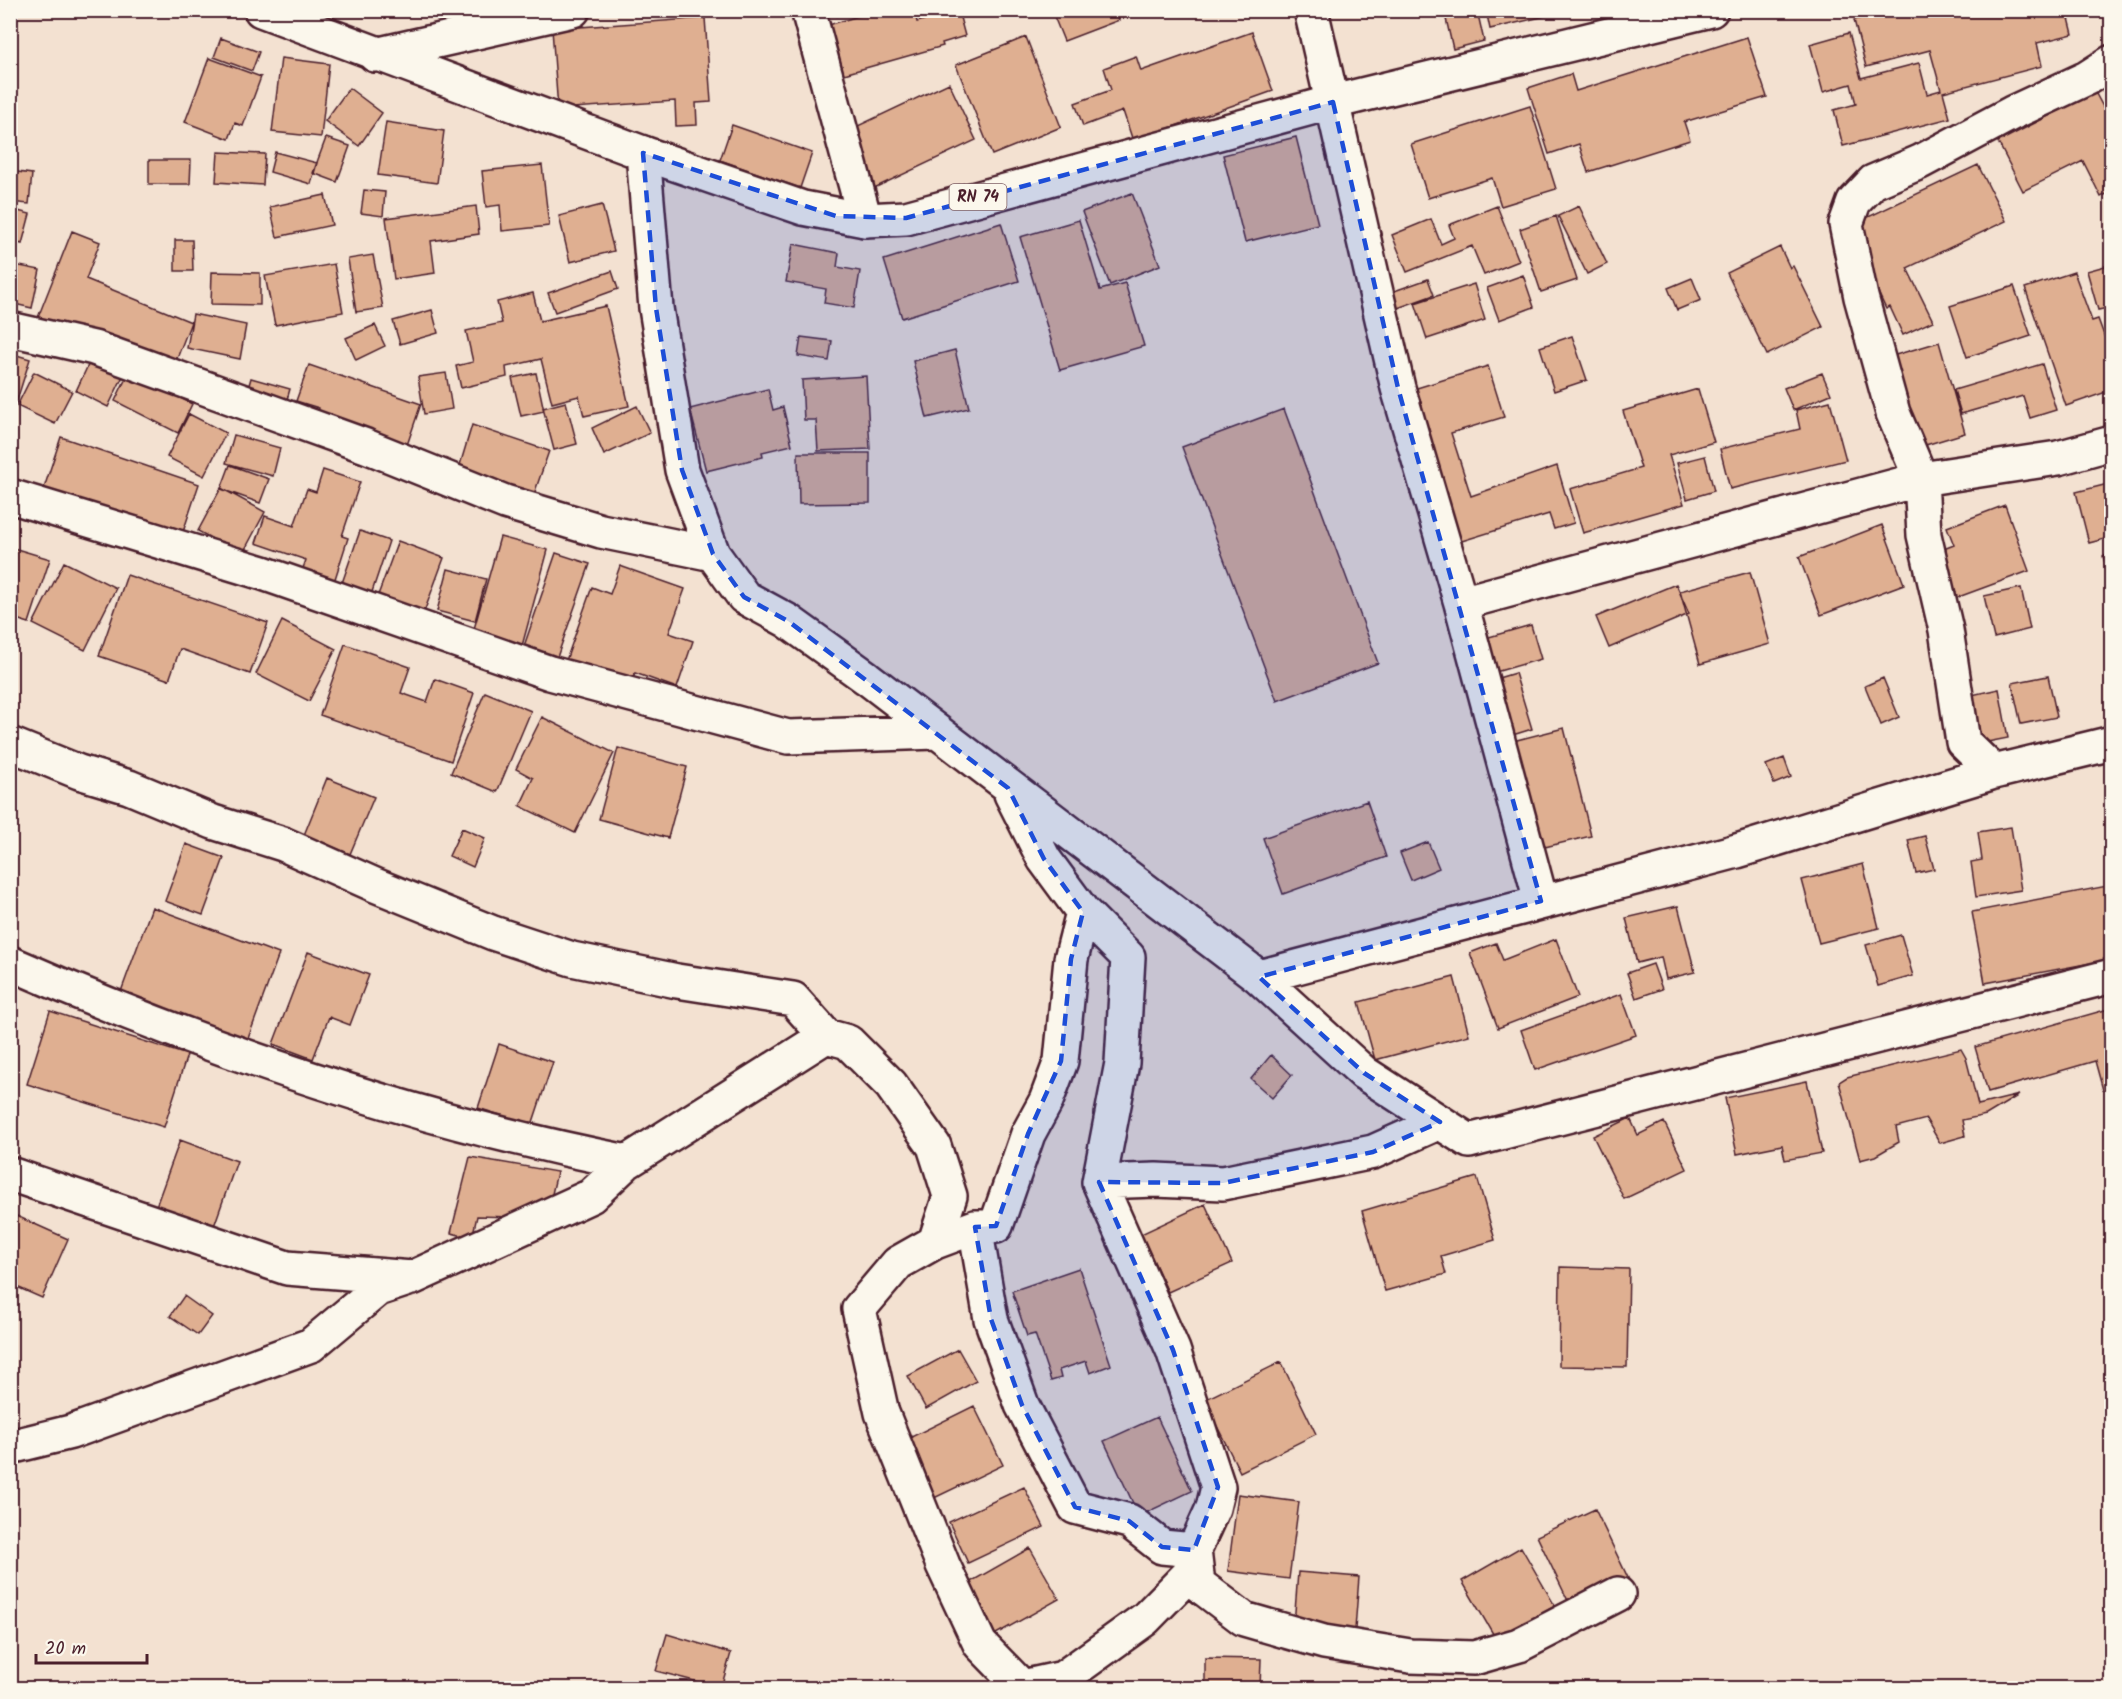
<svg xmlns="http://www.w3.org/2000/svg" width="2122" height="1699" font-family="Kalam,sans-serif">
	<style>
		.building { fill: #dfaf91; stroke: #4a1f2b; stroke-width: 1.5 }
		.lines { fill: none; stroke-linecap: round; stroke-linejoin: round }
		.minor-casing { stroke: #4a1f2b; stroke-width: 38 }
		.major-casing { stroke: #4a1f2b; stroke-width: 38 }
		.minor { stroke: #fbf7ec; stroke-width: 33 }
		.major { stroke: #fbf7ec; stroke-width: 33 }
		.marked { fill: #1d4ed8; fill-opacity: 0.2; stroke: #1d4ed8; stroke-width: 4.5; stroke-dasharray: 12 8; stroke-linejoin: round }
		.labels { text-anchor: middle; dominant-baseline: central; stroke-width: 4.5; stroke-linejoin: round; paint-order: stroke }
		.shield { fill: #fbf7ec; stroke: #7f6065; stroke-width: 1.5 }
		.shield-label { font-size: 16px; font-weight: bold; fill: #4a1f2b }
	</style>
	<rect width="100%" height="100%" fill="#f3e1d1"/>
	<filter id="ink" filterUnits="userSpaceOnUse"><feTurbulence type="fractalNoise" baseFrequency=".0167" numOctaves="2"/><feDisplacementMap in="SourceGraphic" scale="12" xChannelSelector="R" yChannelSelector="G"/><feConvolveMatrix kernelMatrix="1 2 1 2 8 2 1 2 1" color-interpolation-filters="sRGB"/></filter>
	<g filter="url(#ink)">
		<path class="building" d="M835,10H855L837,16Z
			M878,10H914L917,22L958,10L965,36L942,43L943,46L837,76L822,27Z
			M1062,10H1115L1119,20L1064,41L1053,14Z
			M1444,10H1477L1484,41L1453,49Z
			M1486,10H1571L1490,29Z
			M1891,10H2067L2073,34L2037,43L2042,66L1943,92L1950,118L1843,146L1834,110L1856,104L1851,84L1823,92L1810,44L1849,33L1861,78L1919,63L1927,94L1941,90L1930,50L1866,67L1854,20Z
			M705,18L711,102L696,103L697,125L676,126L675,101L558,109L552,29Z
			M1252,32L1273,91L1133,141L1123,111L1083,126L1075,103L1111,90L1104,68L1136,56L1141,71Z
			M1026,37L1061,127L992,155L956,65Z
			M1747,37L1767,97L1684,122L1690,140L1588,172L1579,144L1549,154L1528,88L1571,74L1576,91Z
			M221,38L259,52L252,71L214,57Z
			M209,58L261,77L243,126L235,123L229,139L185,122Z
			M281,58L329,64L321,137L272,132Z
			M949,83L976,140L870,190L843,133Z
			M349,88L382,113L359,146L325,121Z
			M2095,92L2112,124V191L2101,197L2083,161L2023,191L1998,142Z
			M1530,106L1556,189L1501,206L1492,178L1428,198L1411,144Z
			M386,122L444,131L437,183L378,175Z
			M732,125L812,153L800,188L720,160Z
			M1296,137L1318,224L1245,242L1223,155Z
			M326,138L350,146L337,182L313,173Z
			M218,152L265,154L263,185L216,182Z
			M275,152L317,163L311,184L270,172Z
			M149,160H191L190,184H149Z
			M542,165L549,226L502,231L500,205L486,207L482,171Z
			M1978,165L2006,221L1907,268L1933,321L1903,335L1890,307L1886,309L1847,227Z
			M10,171L32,174L29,204L10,202Z
			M364,190L385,192L383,216L361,213Z
			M1132,193L1160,265L1110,285L1082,212Z
			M325,195L332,225L277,237L270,207Z
			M602,205L614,251L570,262L559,216Z
			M476,206L479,234L431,241L435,273L394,279L386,218Z
			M1497,206L1519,261L1484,275L1472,246L1407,272L1392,235L1431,219L1441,244L1454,238L1449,225Z
			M1579,206L1607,264L1587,274L1558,216Z
			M10,209L30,214L22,244L10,241Z
			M1556,216L1577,280L1541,292L1520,229Z
			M1079,220L1100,290L1125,283L1144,346L1060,370L1020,237Z
			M1001,223L1019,281L902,318L884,260Z
			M72,231L100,242L86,279L191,322L171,374L37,320Z
			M175,240H192L193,271H175Z
			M793,244L839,253L837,267L860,271L854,308L824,303L826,289L786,282Z
			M1780,247L1790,268L1793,266L1823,327L1767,355L1727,273Z
			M373,255L383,308L356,312L348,259Z
			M10,264L40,270L32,308L10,303Z
			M334,264L343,312L275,325L265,276Z
			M2112,264V307L2098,310L2087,271Z
			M612,271L618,289L555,312L548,293Z
			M212,272L260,273V305L211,304Z
			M2074,272L2092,321L2098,319L2112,357V390L2066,406L2025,288Z
			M1523,275L1534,307L1499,320L1487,288Z
			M1692,278L1701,300L1677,310L1668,288Z
			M1428,279L1434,295L1392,310L1386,294Z
			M1474,284L1485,320L1427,339L1415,303Z
			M2014,286L2031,336L1967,357L1950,306Z
			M533,293L540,321L606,306L629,406L584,416L579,396L552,403L541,359L506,367L507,377L461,388L456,366L473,362L466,331L502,323L497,302Z
			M432,310L438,333L400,344L393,321Z
			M193,314L246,325L240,359L187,348Z
			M375,325L385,346L356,360L346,338Z
			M1572,336L1587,380L1554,391L1540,347Z
			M801,337L832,341L829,361L798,356Z
			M1939,342L1965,433L1919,447L1892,356Z
			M955,350L969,408L927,418L913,361Z
			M10,353L30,359L10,422Z
			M90,361L123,376L108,407L76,391Z
			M2042,364L2056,410L2030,418L2023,396L1961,414L1954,390Z
			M309,365L421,404L405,451L315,420L319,408L296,401Z
			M1488,366L1504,417L1451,433L1471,496L1557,466L1574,523L1554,529L1549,514L1452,544L1404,392Z
			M34,372L72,391L55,424L17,406Z
			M129,372L192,404L178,433L115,401Z
			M446,373L452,409L424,414L418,377Z
			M536,373L544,411L521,416L512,378Z
			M1822,373L1831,394L1793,410L1784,388Z
			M866,376L870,449L818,451L816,420H804L802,380Z
			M251,378L290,389L284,410L245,399Z
			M768,389L773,410L783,407L792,445L762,452L763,457L706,471L690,409Z
			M1698,389L1714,442L1669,455L1684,504L1583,533L1570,489L1641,468L1623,411Z
			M1830,401L1846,460L1730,489L1720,449L1800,429L1796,410Z
			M566,402L577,444L554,450L543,408Z
			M637,406L650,433L604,455L592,428Z
			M1284,409L1378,663L1277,701L1182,447Z
			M189,414L226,433L204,476L167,457Z
			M472,425L549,451L532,500L457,475Z
			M234,435L280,448L273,476L226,463Z
			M61,437L199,484L182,535L44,488Z
			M798,453H870V503L799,504Z
			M1705,456L1714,491L1687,499L1677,463Z
			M230,465L269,479L260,503L221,489Z
			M323,470L360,482L342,536L348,538L334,582L302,571L306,560L256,543L265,516L294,526L307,489L316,492Z
			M2112,483V537L2089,543L2076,492Z
			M221,488L265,512L242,555L198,531Z
			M2005,505L2029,571L1953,599L1936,552L1954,545L1947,527Z
			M1882,525L1904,584L1821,615L1799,557Z
			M360,531L389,541L371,595L341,586Z
			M500,537L548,550L519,657L470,643Z
			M398,541L444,558L420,623L374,606Z
			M10,547L50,559L29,623L10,617Z
			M556,553L590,564L556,660L523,649Z
			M2112,554V589L2103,556Z
			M64,562L116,588L85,650L33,624Z
			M620,566L685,589L669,633L693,641L677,688L635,673L628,692L563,669L592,587L610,594Z
			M448,569L486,579L475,621L437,611Z
			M1750,572L1770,644L1700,664L1680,591Z
			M127,575L268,623L250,674L180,649L169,680L99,656Z
			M1676,584L1689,614L1609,648L1596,617Z
			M2021,588L2030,629L1994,638L1984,596Z
			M282,621L336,649L309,701L256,674Z
			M1531,625L1541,659L1485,675L1475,641Z
			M345,644L410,667L401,693L427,702L435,679L474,693L451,761L320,715Z
			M1515,673L1532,729L1503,738L1485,682Z
			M2048,676L2057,717L2021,724L2012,683Z
			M1883,678L1899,717L1881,725L1865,686Z
			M1999,689L2008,738L1977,744L1967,696Z
			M485,692L531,711L497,792L451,773Z
			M542,717L614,753L575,833L520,806L533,778L516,769Z
			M1564,728L1591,836L1528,851L1501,744Z
			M618,748L687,767L668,838L599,819Z
			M1784,758L1791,777L1774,784L1766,765Z
			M327,778L374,797L350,854L304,835Z
			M1367,801L1386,857L1283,894L1263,838Z
			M2011,827L2021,890L1976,897L1971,862L1982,860L1978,832Z
			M462,828L485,838L473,867L449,856Z
			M1925,836L1934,869L1916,873L1908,840Z
			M1428,842L1439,868L1411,880L1400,853Z
			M186,844L224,858L203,915L165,901Z
			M1863,864L1879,928L1819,943L1802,880Z
			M2107,886L2112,909V959L1985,983L1972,912Z
			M1678,906L1695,972L1666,979L1661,957L1637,963L1626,918Z
			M152,907L279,954L246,1044L119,997Z
			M1901,935L1913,976L1878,986L1866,945Z
			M1556,939L1578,997L1498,1028L1470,953L1496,943L1503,960Z
			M308,952L369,975L350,1025L329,1017L313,1059L273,1044Z
			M1653,964L1662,989L1636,998L1627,973Z
			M1454,977L1469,1035L1375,1060L1359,1002Z
			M1621,994L1636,1035L1535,1070L1521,1030Z
			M2112,1008V1088L2103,1090L2095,1061L1988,1092L1975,1047Z
			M50,1011L187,1055L164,1127L27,1084Z
			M499,1044L553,1062L532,1125L478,1108Z
			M1961,1049L1966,1058L1978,1105L2019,1095L1986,1115L1962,1120L1965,1136L1940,1143L1926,1119L1896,1127L1899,1142L1875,1156L1860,1160L1839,1082L1847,1077Z
			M1271,1055L1292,1075L1272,1098L1251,1079Z
			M1807,1081L1822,1153L1785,1160L1782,1145L1737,1154L1725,1098Z
			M1630,1118L1638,1135L1664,1122L1687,1169L1624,1199L1593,1136Z
			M180,1140L237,1161L213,1229L155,1209Z
			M470,1157L557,1172L552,1194L514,1217L477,1216L472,1238L451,1233Z
			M1477,1177L1495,1240L1441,1256L1446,1274L1385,1291L1362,1211Z
			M1205,1204L1232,1263L1168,1292L1141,1234Z
			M10,1213L68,1239L42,1298L10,1284Z
			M1560,1267L1629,1269L1627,1367L1559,1366Z
			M1079,1268L1111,1365L1090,1373L1086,1361L1059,1370L1061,1378L1051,1381L1035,1334L1027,1336L1012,1291Z
			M184,1296L212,1316L198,1335L170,1316Z
			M958,1349L976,1381L926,1409L908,1376Z
			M1281,1362L1316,1434L1240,1472L1204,1400Z
			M974,1406L1003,1465L930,1500L901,1442Z
			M1157,1417L1192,1491L1139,1516L1104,1441Z
			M1024,1487L1044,1527L968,1563L949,1522Z
			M1238,1494L1299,1502L1289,1579L1228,1571Z
			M1595,1509L1629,1580L1571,1607L1537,1536Z
			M1521,1547L1555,1606L1496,1639L1462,1581Z
			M1030,1548L1059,1599L987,1639L958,1589Z
			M1298,1572L1359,1577L1355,1629L1294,1625Z
			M667,1634L731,1653L721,1688L656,1671Z
			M1205,1658L1261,1659L1260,1688H1205Z"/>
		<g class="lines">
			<defs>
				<path id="minor" d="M808,10L865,220
					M1311,10L1398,388L1461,603L1541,901
					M375,55L573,10
					M2112,62L2087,78L2012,113L1920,162L1873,182L1854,202L1846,224L1861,297L1893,413L1921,479L2058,458L2112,443
					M643,153L656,308L682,470L713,554L744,597L788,621L867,678L1259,977L1364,1073L1469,1141L2112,976
					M10,329L94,348L366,446L505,502L601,531L713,554
					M10,496L263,573L550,673L788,737L937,732
					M1461,603L1921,479L1924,535L1946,630L1963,742L1994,772
					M10,744L79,772L129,787L213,822L283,844L375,885L493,933L572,959L677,981L793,999L826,1036L848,1042L891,1085L934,1146L950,1196L935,1242L975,1227L996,1226L1028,1134L1046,1101L1061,1061L1071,959L1083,912
					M1011,794L1044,859L1083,912L1128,957L1122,1063L1099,1182L1156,1180L1223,1183L1373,1152L1440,1122
					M10,963C208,1050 415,1120 627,1162L826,1036
					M1259,977L1737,851L1994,772L2112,743
					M10,1174L287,1268L412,1278L591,1196L627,1162
					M1099,1182L1173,1350L1218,1487L1213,1508L1194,1550L1198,1584L1244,1619L1324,1642L1410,1656L1474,1658L1519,1645L1618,1594
					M975,1227L991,1319L1022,1405L1075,1507L1129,1521L1162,1547L1194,1550
					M935,1242L898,1263L859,1309L882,1413L943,1565L980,1644L1022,1687L1063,1678L1145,1619L1196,1567
					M10,1447L71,1432L311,1345L378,1289L408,1279"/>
				<path id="major" d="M261,10L643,153L803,208L865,220L906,218L1333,102L1711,10"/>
			</defs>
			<use href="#minor" class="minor-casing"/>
			<use href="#major" class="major-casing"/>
			<use href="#minor" class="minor"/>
			<use href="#major" class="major"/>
		</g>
	</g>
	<path class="marked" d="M1333,102L1398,388L1541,901L1259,977L1364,1073L1440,1122L1373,1152L1223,1183L1099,1182L1173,1350L1218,1487L1194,1550L1162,1547L1129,1521L1075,1507L1022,1405L991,1319L975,1227L996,1226L1028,1134L1061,1061L1071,959L1083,912L1044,859L1008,788L788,621L744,597L713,554L682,470L656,308L643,153L836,216L906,218Z"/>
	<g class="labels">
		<rect class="shield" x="949.5" y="184" width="57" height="26" rx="4.5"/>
		<g class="shield-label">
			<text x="978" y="197">RN 74</text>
		</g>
	</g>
	<rect width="2122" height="1699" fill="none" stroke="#fbf7ec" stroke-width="36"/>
	<rect x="18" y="18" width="2086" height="1663" fill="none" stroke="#4a1f2b" stroke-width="2" filter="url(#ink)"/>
	<path d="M36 1654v9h111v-9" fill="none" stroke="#4a1f2b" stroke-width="3"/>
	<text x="45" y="1654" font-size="18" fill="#4a1f2b" stroke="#fbf7ec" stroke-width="4.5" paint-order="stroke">20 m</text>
</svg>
